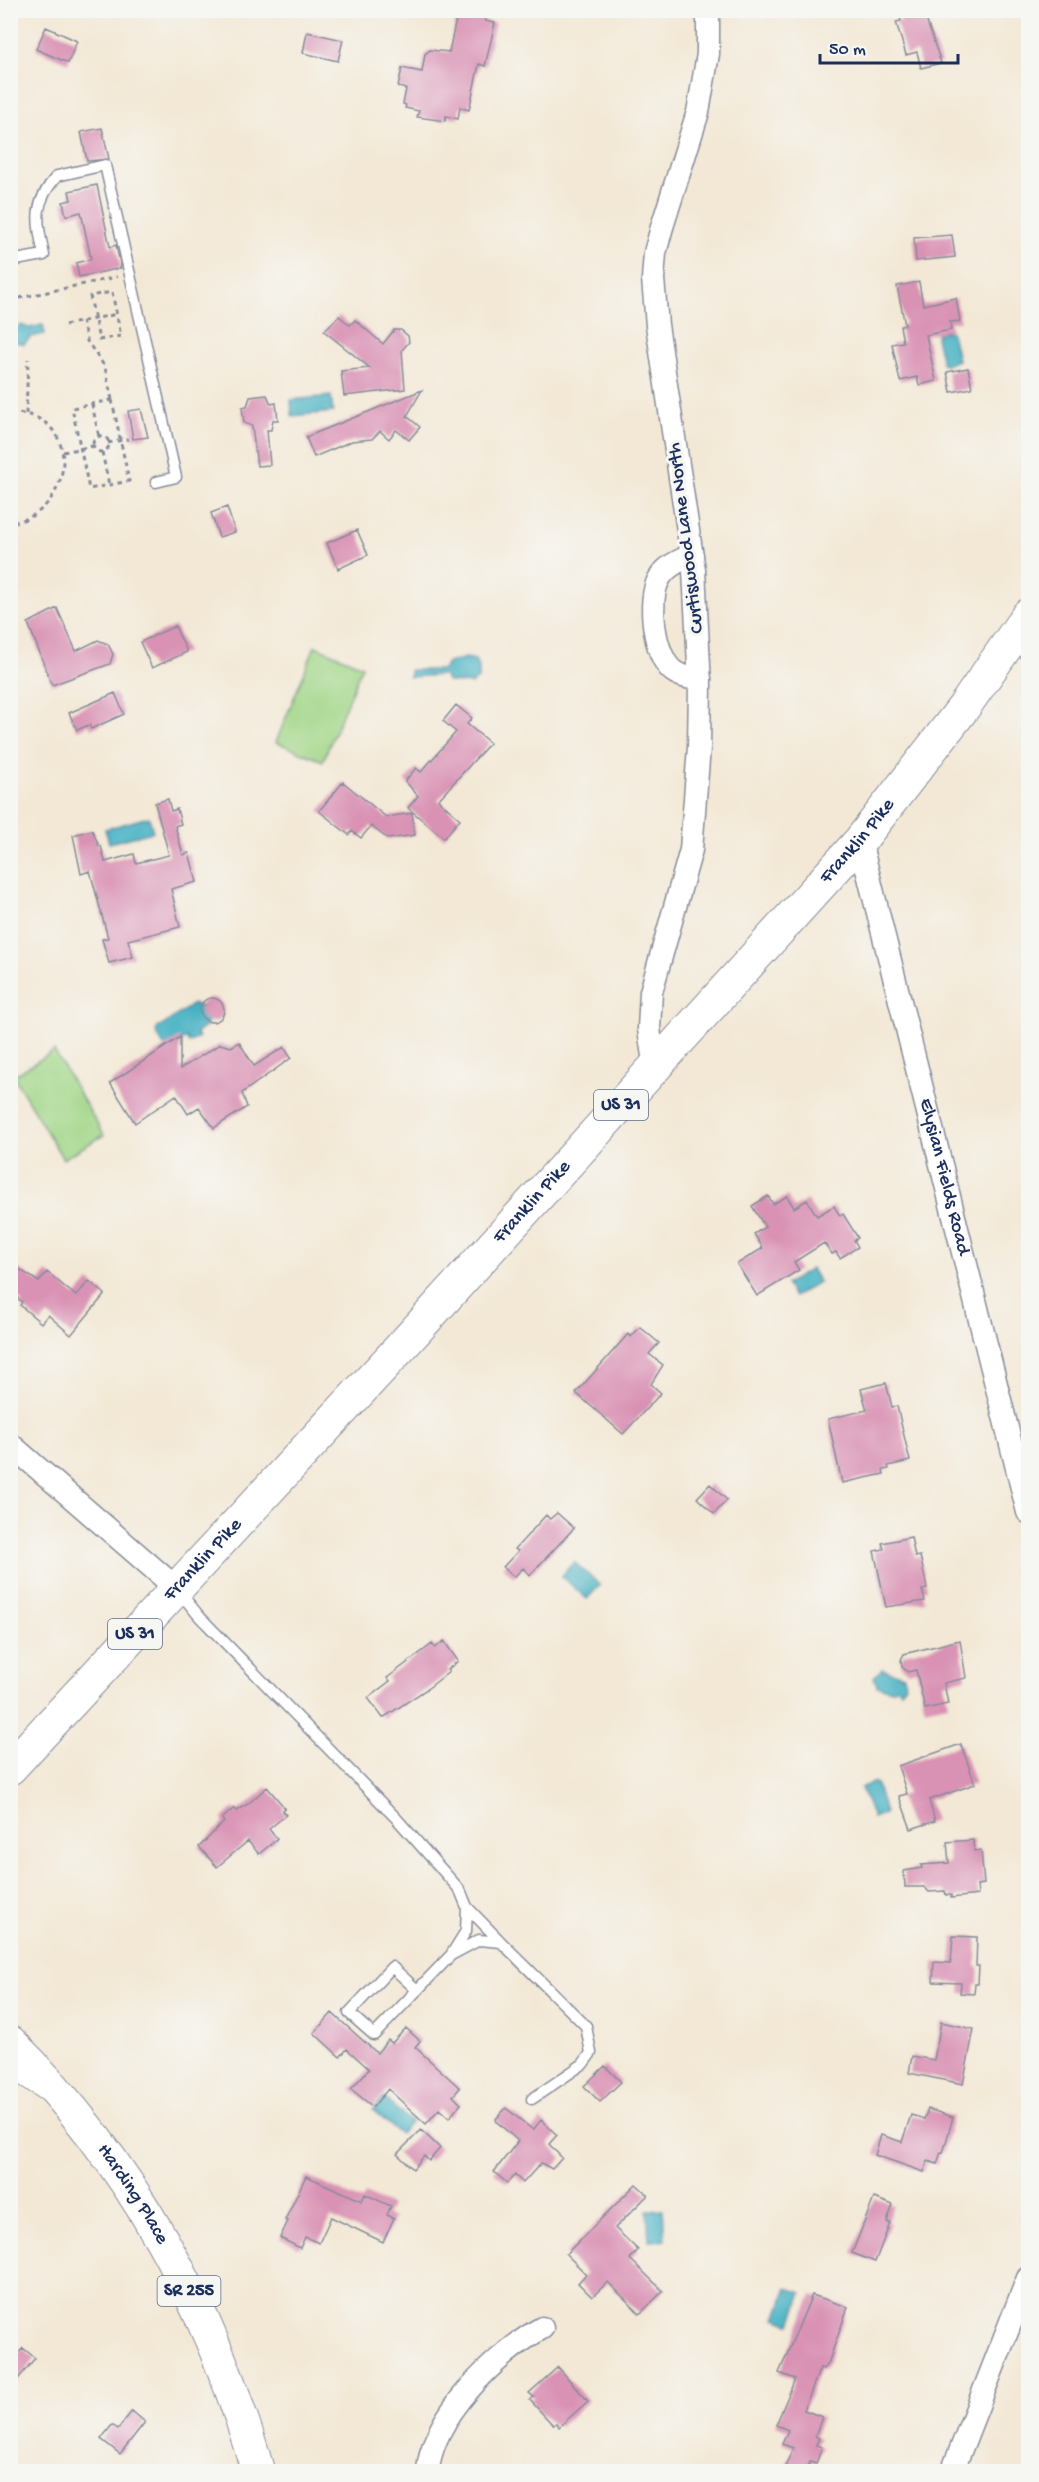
<svg xmlns="http://www.w3.org/2000/svg" width="1039" height="2482" font-family="'Gochi Hand',sans-serif">
	<style>
		.green { fill: #a0d586; stroke: #5e8272; stroke-width: 1.5 }
		.water { fill: #44b1c2; stroke: #307090; stroke-width: 1.5 }
		.building { fill: #d991b4 }
		.lines { fill: none; stroke-linecap: round; stroke-linejoin: round }
		.lane-casing { stroke: #878c9a; stroke-width: 13 }
		.street-casing { stroke: #878c9a; stroke-width: 25 }
		.primary-casing { stroke: #878c9a; stroke-width: 35 }
		.highway-casing { stroke: #878c9a; stroke-width: 35 }
		.path { stroke: #878c9a; stroke-width: 3; stroke-dasharray: 4.5 4.5; stroke-linecap: butt }
		.lane { stroke: #fff; stroke-width: 10 }
		.street { stroke: #fff; stroke-width: 22 }
		.primary { stroke: #fff; stroke-width: 33 }
		.highway { stroke: #fff; stroke-width: 33 }
		.labels { text-anchor: middle; dominant-baseline: central; stroke-width: 6; stroke-linejoin: round; paint-order: stroke }
		.shield { fill: #f6f6f2; stroke: #5d6b8a; stroke-width: 1.5 }
		.shield-label { font-size: 18px; font-weight: bold; fill: #1b2f5e }
		.street-label { font-size: 20px; fill: #1b2f5e; stroke: #f6f6f2 }
	</style>
	<rect width="100%" height="100%" fill="#f6f6f2"/>
	<filter id="ink" filterUnits="userSpaceOnUse"><feTurbulence type="fractalNoise" baseFrequency=".0167" numOctaves="2"/><feDisplacementMap in="SourceGraphic" scale="12" xChannelSelector="R" yChannelSelector="G"/><feConvolveMatrix kernelMatrix="1 2 1 2 8 2 1 2 1" color-interpolation-filters="sRGB"/></filter>
	<filter id="wash" filterUnits="userSpaceOnUse"><feTurbulence type="fractalNoise" baseFrequency=".008" numOctaves="4" result="noise"/><feDisplacementMap in="SourceGraphic" scale="24" xChannelSelector="R" yChannelSelector="G"/><feGaussianBlur stdDeviation="1.35" result="paint"/><feColorMatrix in="noise" values="0 0 0 0 0 0 0 0 0 0 0 0 0 0 0 0 0 1.4 0 .05"/><feComposite in="paint" operator="in"/></filter>
	<g filter="url(#wash)">
		<rect width="100%" height="100%" fill="#f3e8d5"/>
		<path class="green" d="M315,646L362,666L323,761L276,742Z
			M54,1051L104,1135L63,1159L13,1076Z"/>
		<path class="water" d="M21,325L29,328L43,325L45,334L31,337L24,344L11,341V332Z
			M949,331L952,333L958,360L945,365L942,363L936,337L938,333Z
			M331,396L333,412L292,416L291,400Z
			M466,658L475,660L479,667V678L472,684L448,682L443,675L410,677V670H443L447,663Z
			M149,817L153,832L109,843L105,829Z
			M193,1004L200,1006L208,1018L207,1026L196,1033L199,1037L189,1043L186,1038L171,1048L163,1045L156,1032L158,1026L160,1027Z
			M811,1269L819,1282L794,1297L786,1284Z
			M574,1562L600,1585L587,1599L561,1576Z
			M882,1669L904,1676L906,1685L901,1691L897,1687L892,1690L877,1686L874,1677Z
			M873,1782L877,1785L885,1813L873,1818L861,1788Z
			M384,2098L411,2122L400,2134L373,2110Z
			M663,2210L665,2240L649,2241L647,2211Z
			M787,2288L802,2293L791,2324L776,2318Z"/>
		<g id="blocks">
			<path class="building" d="M458,10H487L485,21L495,23L485,66L479,64L469,110L460,107L458,119L446,116L445,121L417,117L419,111L405,108L406,105L403,104L406,89L398,87L402,68L422,72L425,54L430,50L449,52Z
				M898,10H921L924,13L941,63L921,68L917,52L906,55L896,22L901,21Z
				M46,27L77,41L68,63L36,49Z
				M307,32L343,40L338,61L303,53Z
				M102,128L109,159L87,161L81,132Z
				M97,185L110,247L116,245L121,268L79,277L76,263L91,259L81,212L66,216L63,202L71,200L69,191Z
				M952,235L955,257L916,261L914,238Z
				M919,282L923,305L956,298L960,321L950,322L951,330L926,335L936,381L919,385L917,377L900,381L892,344L903,342L900,326L905,325L897,286Z
				M339,316L350,325L355,320L383,344L394,330H401L408,336L409,342L402,350L405,389L344,396L341,371L370,368L324,331Z
				M968,368L972,388L951,392L947,372Z
				M422,390L407,416L420,427L409,440L396,430L389,439L380,431L372,439L352,441L314,457L306,437Z
				M267,395L271,404L276,403L278,420H273L271,430H267L270,465L257,466L252,426L244,423L242,407L247,406L250,397Z
				M141,409L148,437L133,439L128,411Z
				M227,507L235,532L219,537L211,513Z
				M357,530L368,555L338,569L327,543Z
				M57,608L76,651L98,640L108,644L113,654L110,664L52,685L28,623Z
				M175,626L187,652L152,668L140,642Z
				M115,693L124,714L91,729L89,725L77,730L69,713Z
				M456,705L472,718L467,724L490,743L438,800L460,819L444,838L408,808L418,796L405,781L416,768L421,772L456,732L443,721Z
				M343,782L386,817L412,813L415,835L388,839L371,826L361,838L352,831L349,835L319,811Z
				M168,799L171,811L177,809L181,824L175,826L183,855L189,853L197,882L171,889L180,927L128,940L133,957L109,963L102,939L108,938L90,871L81,874L73,835L92,830L99,846H101L105,862L134,854L136,863L169,855L155,803Z
				M200 1010a12 12 0 1 1 24 0a12 12 0 1 1-24 0Z
				M180,1037V1069L220,1044L231,1047L239,1042L254,1066L284,1047L291,1058L242,1093L247,1107L214,1128L199,1107L188,1114L176,1095L135,1123L110,1083Z
				M768,1196L773,1204L787,1196L794,1208L807,1200L817,1216L834,1206L840,1216L843,1214L858,1238L854,1240L858,1247L840,1258L836,1252L832,1254L824,1243L794,1262L799,1270L757,1296L737,1264L763,1248L754,1234L765,1227L752,1206Z
				M10,1263L39,1282L47,1272L76,1296L89,1281L105,1294L71,1335L48,1315L41,1323L20,1305L22,1302L10,1292Z
				M640,1327L659,1343L649,1354L663,1365L651,1384L661,1393L623,1434L576,1393L628,1334L631,1337Z
				M886,1383L892,1407L897,1406L910,1461L888,1466L889,1469L883,1470L884,1474L842,1483L828,1419L867,1410L861,1389Z
				M710,1484L727,1500L714,1514L697,1498Z
				M557,1513L574,1528L530,1575L523,1568L514,1577L503,1567L518,1551L515,1549L546,1515L550,1519Z
				M911,1537L915,1557L920,1556L925,1578L927,1589L922,1590L925,1601L886,1607L874,1551L884,1549L882,1543Z
				M960,1640L966,1678L944,1683L948,1704L925,1709L916,1670L908,1672L902,1667L901,1660L904,1654Z
				M444,1641L458,1661L447,1670L449,1672L427,1689L383,1718L368,1698L390,1681L387,1678L432,1644L435,1648Z
				M961,1744L975,1784L929,1800L935,1821L911,1829L899,1796L907,1794L898,1766Z
				M267,1787L285,1808L282,1810L286,1815L269,1829L277,1839L259,1854L248,1841L217,1867L199,1847L224,1822L222,1819L234,1808L237,1811L248,1804Z
				M973,1840L974,1851L981,1850L984,1884L977,1885L978,1895L951,1898V1895H946L945,1891L929,1892L924,1887H905L904,1871L922,1868L921,1865L949,1863L947,1842Z
				M953,1936L977,1937L976,1966H979L978,1984H975L974,1994L960,1993L961,1983L933,1982L934,1962L951,1963Z
				M332,2013L377,2053L388,2040L392,2043L406,2028L420,2041L415,2047L460,2088L453,2096L461,2104L449,2118L439,2109L426,2124L388,2089L373,2107L351,2089L369,2069L347,2049L340,2057L314,2033Z
				M941,2022L974,2029L963,2084L909,2073L912,2056L934,2060Z
				M605,2066L621,2082L600,2102L584,2086Z
				M506,2108L533,2130L541,2120L557,2135L549,2144L562,2158L552,2169L541,2163L523,2183L515,2175L507,2183L494,2172L518,2141L497,2122L496,2119Z
				M928,2109L953,2117L943,2153L941,2152L937,2164L928,2161L924,2172L875,2155L881,2135L902,2142L911,2115L924,2119Z
				M421,2130L440,2148L429,2161L424,2156L413,2169L397,2154Z
				M306,2176L362,2201L365,2194L391,2206L387,2215L394,2218L383,2242L331,2217L319,2243L305,2237L300,2248L280,2238L288,2221L285,2220Z
				M636,2184L648,2195L615,2228L638,2250L630,2259L663,2291L640,2314L608,2282L592,2297L578,2283L586,2274L566,2254Z
				M874,2198L893,2205L887,2222L890,2223L875,2262L852,2253Z
				M812,2295L848,2307L828,2364L824,2369L820,2368L804,2410L822,2417L815,2436L819,2438L816,2445L822,2447L816,2464L810,2462L806,2472H783L793,2448L782,2444L788,2430L776,2425L795,2379L779,2373Z
				M23,2348L35,2358L10,2389V2363Z
				M558,2367L588,2401L559,2427L556,2423L553,2425L530,2400L534,2397L529,2393Z
				M132,2411L145,2422L120,2454L101,2439L112,2425L118,2429Z"/>
		</g>
	</g>
	<g filter="url(#ink)">
		<use href="#blocks" fill-opacity="0" stroke="#878c9a" stroke-width="1.5"/>
		<g class="lines">
			<defs>
				<path id="lane" d="M10,261L44,255C37,221 32,204 57,176L105,165L176,477L156,482
					M178,1590L199,1616L396,1818L460,1890L467,1907L466,1931L451,1955L374,2035L349,2013L392,1967L417,1990
					M467,1907L501,1942
					M451,1955L479,1940L501,1942L586,2026L591,2053L583,2064L532,2099"/>
				<g id="street">
					<path d="M692,555C679,561 666,566 659,579C647,600 654,656 673,671C681,677 691,678 700,679"/>
					<path id="s1" d="M860,841L1028,1512"/>
					<path d="M655,1069L649,1029L651,992L691,850L699,747L700,685L694,570L657,325L653,279L655,253L662,227L698,112L708,54V10"/>
					<path d="M10,1444L176,1588"/>
					<path d="M428,2472C431,2417 497,2353 542,2328"/>
					<path d="M952,2472L1028,2278"/>
				</g>
				<g id="primary">
					<path id="s2" d="M10,1768L400,1348L860,841L964,707L1028,615"/>
					<path id="s3" d="M10,2042C130,2159 213,2311 258,2472"/>
				</g>
				<path id="highway" d="M10,2059L54,2088"/>
			</defs>
			<use href="#lane" class="lane-casing"/>
			<use href="#street" class="street-casing"/>
			<use href="#primary" class="primary-casing"/>
			<use href="#highway" class="highway-casing"/>
			<path class="path" d="M112,292L121,336L99,340L90,296Z
				M10,300L117,277
				M14,300L16,309
				M82,321L87,341L105,367L112,400
				M65,325L117,314
				M112,400L129,481L89,489L72,408Z
				M92,404L99,437
				M10,413C86,411 75,515 10,523
				M26,414L28,359
				M93 444a8 8 0 1 1 16 0a8 8 0 1 1-16 0Z
				M108,443L128,439
				M63,452L93,446
				M102,452L109,485"/>
			<use href="#lane" class="lane"/>
			<use href="#street" class="street"/>
			<use href="#primary" class="primary"/>
			<use href="#highway" class="highway"/>
		</g>
	</g>
	<g class="labels">
		<g class="shield">
			<rect x="594" y="1090" width="54" height="30" rx="4.5"/>
			<rect x="108" y="1619" width="54" height="30" rx="4.5"/>
			<rect x="157.5" y="2276" width="63" height="30" rx="4.5"/>
		</g>
		<g class="shield-label">
			<text x="621" y="1105">US 31</text>
			<text x="135" y="1634">US 31</text>
			<text x="189" y="2291">SR 255</text>
		</g>
		<g class="street-label">
			<text transform="translate(687 538) rotate(-97)">Curtiswood Lane North</text>
			<text stroke="none"><textPath href="#s2" startOffset="1256">Franklin Pike</textPath></text>
			<text stroke="none"><textPath href="#s1" startOffset="346">Elysian Fields Road</textPath></text>
			<text stroke="none"><textPath href="#s2" startOffset="770">Franklin Pike</textPath></text>
			<text stroke="none"><textPath href="#s2" startOffset="284">Franklin Pike</textPath></text>
			<text stroke="none"><textPath href="#s3" startOffset="196">Harding Place</textPath></text>
		</g>
	</g>
	<rect width="1039" height="2482" fill="none" stroke="#f6f6f2" stroke-width="36"/>
	<path d="M820 54v9h138v-9" fill="none" stroke="#1b2f5e" stroke-width="3"/>
	<text x="829" y="54" font-size="18" fill="#1b2f5e" stroke="#f6f6f2" stroke-width="4.5" paint-order="stroke">50 m</text>
</svg>
